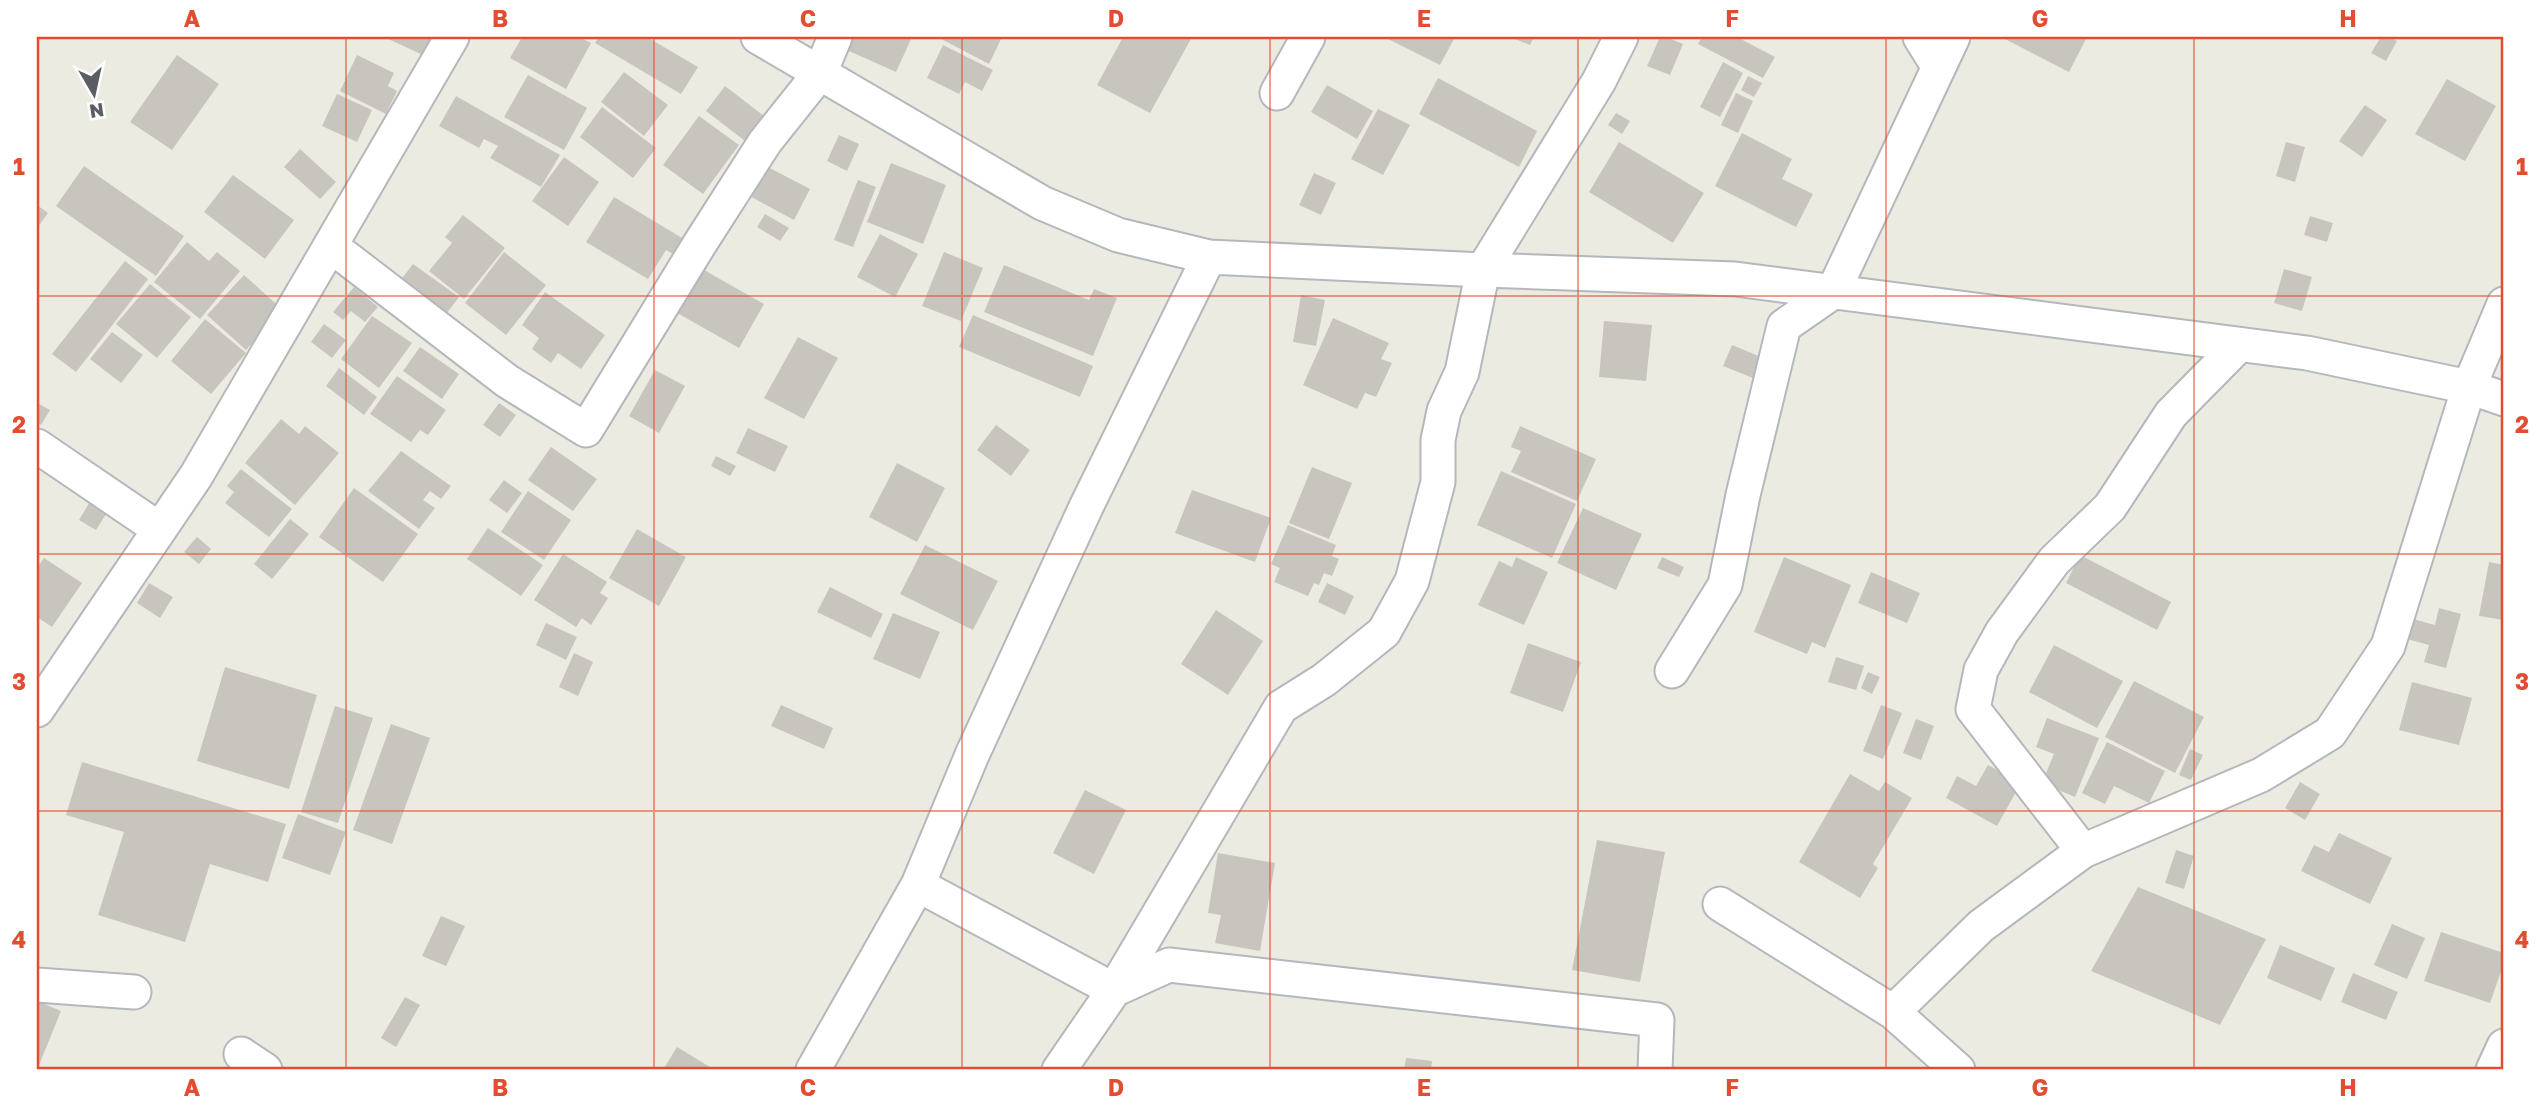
<svg xmlns="http://www.w3.org/2000/svg" width="2541" height="1107" font-family="'Golos Text',sans-serif">
	<style>
		.building { fill: #c8c5bf }
		.lines { fill: none; stroke-linecap: round; stroke-linejoin: round }
		.street-casing { stroke: #b4b7bc; stroke-width: 37 }
		.street { stroke: #fff; stroke-width: 33 }
		.grid { fill: none; stroke: #e24d32; stroke-width: 2; stroke-opacity: 0.55 }
		.neatline { fill: none; stroke: #e24d32; stroke-width: 2.5 }
		.grid-label { font-size: 23px; text-anchor: middle; font-weight: bold; fill: #e24d32 }
	</style>
	<rect width="100%" height="100%" fill="#ecebe2"/>
	<path class="building" d="M384,37H437L427,57Z
		M522,37H579L591,43L566,89L510,58Z
		M599,37H647L698,67L681,94L595,43Z
		M845,37H912L896,72L840,47Z
		M944,37H1002L989,64L943,40Z
		M1123,37H1192L1150,113L1097,85Z
		M1384,37H1455L1440,65Z
		M1510,37H1534L1530,45Z
		M1660,37H1666L1683,44L1670,75L1647,66Z
		M1702,37H1737L1775,57L1763,78L1698,44Z
		M2006,37H2087L2069,72L2005,39Z
		M2381,37H2389L2397,41L2386,61L2371,53Z
		M943,45L993,70L982,91L965,82L959,94L927,78Z
		M177,55L219,84L172,150L130,122Z
		M357,55L394,73L388,86L397,91L386,114L340,91Z
		M1723,62L1743,73L1720,117L1700,107Z
		M624,72L668,105L644,136L601,102Z
		M528,75L587,108L564,150L504,117Z
		M1748,76L1762,83L1754,97L1741,90Z
		M1438,78L1537,131L1519,167L1419,114Z
		M2447,79L2496,106L2465,161L2415,134Z
		M1327,85L1373,111L1357,139L1311,112Z
		M725,86L764,116L745,141L706,111Z
		M1736,93L1753,101L1738,133L1721,125Z
		M337,94L372,110L357,142L322,126Z
		M456,96L560,155L541,187L490,158L498,146L484,139L479,148L439,126Z
		M2365,105L2387,120L2362,157L2339,141Z
		M602,107L656,148L633,178L580,137Z
		M1378,109L1410,125L1383,175L1351,159Z
		M1616,113L1630,121L1622,134L1608,125Z
		M699,116L739,145L703,194L663,165Z
		M1742,133L1792,159L1782,179L1813,194L1796,227L1715,186Z
		M839,135L859,144L847,171L827,161Z
		M1619,142L1704,193L1673,243L1589,192Z
		M2286,142L2305,147L2295,182L2276,176Z
		M300,149L336,182L320,199L284,167Z
		M564,157L599,182L568,226L532,201Z
		M760,163L810,189L794,220L744,193Z
		M891,163L946,185L923,244L867,222Z
		M84,166L184,236L156,276L56,206Z
		M1314,173L1336,183L1321,215L1299,205Z
		M233,175L294,220L265,259L204,212Z
		M858,180L876,187L853,247L834,240Z
		M614,197L687,241L678,257L666,250L648,279L586,242Z
		M37,205L48,213L37,228Z
		M765,214L789,228L780,241L757,227Z
		M463,215L505,248L464,299L429,271L452,243L445,237Z
		M2310,216L2333,223L2327,242L2304,235Z
		M880,234L918,254L895,297L857,277Z
		M187,242L209,261L217,252L240,271L200,319L154,282Z
		M504,252L546,285L506,335L465,303Z
		M944,252L983,268L961,321L922,306Z
		M125,261L148,279L76,372L52,354Z
		M413,264L459,297L446,314L397,285Z
		M1004,265L1089,300L1094,289L1117,298L1093,356L984,312Z
		M697,266L764,304L739,348L672,310Z
		M2284,269L2312,277L2302,311L2274,303Z
		M244,275L283,310L246,350L207,315Z
		M150,284L191,317L157,358L116,324Z
		M354,287L378,307L365,322L351,311L343,320L333,312Z
		M545,292L605,335L581,369L558,353L551,363L532,349L539,338L522,325Z
		M1301,295L1325,300L1316,346L1293,342Z
		M973,315L1093,366L1080,397L959,347Z
		M372,316L412,343L379,388L341,359Z
		M1333,318L1389,343L1381,359L1392,363L1376,397L1365,393L1357,409L1303,385Z
		M205,319L246,353L211,394L171,361Z
		M1604,321L1652,325L1646,381L1599,377Z
		M324,324L346,340L332,358L311,342Z
		M112,332L143,355L121,383L90,359Z
		M798,337L838,358L804,419L764,398Z
		M1732,345L1766,359L1758,380L1723,366Z
		M420,347L459,374L442,399L403,371Z
		M339,368L377,397L364,415L326,386Z
		M655,370L685,386L659,433L629,416Z
		M397,376L446,410L428,435L420,430L411,442L370,414Z
		M37,403L50,410L41,425L37,423Z
		M499,403L516,415L500,437L483,425Z
		M281,419L299,434L305,426L339,453L295,505L245,463Z
		M996,425L1030,450L1011,476L977,450Z
		M1520,426L1596,459L1577,501L1511,472L1521,451L1511,447Z
		M748,428L788,446L775,472L736,453Z
		M551,447L597,479L573,511L528,480Z
		M401,451L451,486L441,499L430,491L423,500L435,508L419,529L368,491Z
		M716,456L736,466L730,476L711,466Z
		M897,463L945,488L917,542L869,517Z
		M1312,467L1352,483L1329,539L1289,523Z
		M241,469L292,509L269,537L225,503L234,492L227,486Z
		M1501,471L1576,504L1552,558L1477,525Z
		M504,480L522,493L507,513L489,500Z
		M354,488L418,534L383,582L319,537Z
		M1192,490L1271,518L1255,562L1175,533Z
		M528,491L571,520L544,560L501,532Z
		M91,500L108,511L96,530L79,520Z
		M1583,508L1642,534L1616,590L1557,563Z
		M290,519L309,534L272,579L254,564Z
		M1288,525L1336,545L1332,556L1339,559L1332,576L1324,573L1319,585L1314,583L1308,596L1274,582L1280,568L1271,564Z
		M488,528L543,565L521,596L467,559Z
		M637,529L686,557L659,606L609,578Z
		M197,537L211,549L199,564L184,552Z
		M925,545L998,581L973,630L900,594Z
		M563,554L607,582L600,593L608,598L591,625L582,618L576,627L534,600Z
		M2080,555L2171,602L2157,630L2066,583Z
		M1516,557L1548,572L1524,625L1478,605L1499,561L1512,567Z
		M1662,557L1684,567L1679,577L1657,568Z
		M1784,557L1851,585L1825,648L1812,642L1807,654L1754,632Z
		M44,558L82,583L52,627L37,617V568Z
		M2489,562L2504,565V620L2479,616Z
		M1871,572L1920,593L1907,623L1858,603Z
		M149,583L173,597L160,618L137,603Z
		M1327,583L1354,596L1345,615L1318,602Z
		M830,587L883,614L871,638L817,612Z
		M2439,608L2461,614L2446,668L2424,662L2429,645L2407,639L2413,619L2435,625Z
		M1216,610L1263,641L1228,695L1181,664Z
		M893,613L940,632L920,679L873,659Z
		M546,623L577,637L566,660L536,645Z
		M1528,643L1581,662L1563,712L1510,693Z
		M2054,645L2123,681L2097,728L2029,692Z
		M574,653L593,662L578,696L559,687Z
		M1836,657L1864,666L1856,690L1828,682Z
		M225,667L317,695L289,789L197,761Z
		M1868,672L1880,677L1872,694L1861,688Z
		M2134,681L2204,717L2175,773L2105,737Z
		M2412,682L2472,698L2459,745L2399,730Z
		M781,705L833,728L824,749L771,726Z
		M1881,705L1902,713L1883,759L1863,751Z
		M335,706L373,718L338,823L301,812Z
		M2047,718L2099,738L2075,797L2042,783L2054,754L2036,747Z
		M1916,719L1934,726L1921,760L1903,753Z
		M391,724L430,738L392,844L353,830Z
		M2107,742L2165,771L2149,803L2114,786L2105,804L2082,793Z
		M2190,749L2203,755L2191,780L2179,775Z
		M82,762L286,824L268,882L210,864L185,942L98,915L124,832L66,815Z
		M1988,765L2021,783L1997,826L1946,798L1957,776L1976,786Z
		M1850,774L1879,791L1885,782L1912,798L1873,864L1878,868L1860,898L1799,862Z
		M2300,782L2320,794L2305,820L2285,808Z
		M1085,790L1126,810L1094,874L1053,853Z
		M298,814L346,832L330,875L282,858Z
		M2339,833L2392,858L2370,904L2301,871L2314,845L2329,852Z
		M1597,840L1665,852L1640,982L1572,970Z
		M2176,850L2194,856L2184,889L2165,883Z
		M1218,853L1275,863L1260,951L1215,943L1221,915L1208,913Z
		M2138,887L2266,939L2220,1025L2091,971Z
		M441,916L465,926L446,966L422,956Z
		M2392,924L2425,938L2407,979L2374,965Z
		M2441,932L2504,953V963L2490,1003L2424,981Z
		M2280,945L2335,968L2321,1001L2267,978Z
		M2353,973L2398,992L2386,1020L2341,1002Z
		M405,997L420,1005L396,1047L381,1038Z
		M37,1001L61,1011L37,1070Z
		M677,1047L715,1070H663Z
		M1406,1058L1432,1061L1431,1070H1404Z"/>
	<g class="lines">
		<defs>
			<path id="street" d="M758,37L1042,203L1118,235L1209,257L1483,270L1735,279L2307,353L2469,387L2504,399
				M1920,37L1938,66
				M1277,93L1308,37
				M331,246L507,381L586,430L699,245L765,142L820,73L835,37
				M37,446L159,529
				M1672,671L1725,585L1743,495L1784,326L1833,292L1953,37
				M37,710L196,476L452,37
				M2083,851L1973,709L1981,670L2002,632L2054,561L2110,507L2171,414L2239,345
				M918,885L1114,990L1169,965L1657,1020L1655,1070
				M1720,904L1893,1012L1958,1070
				M37,985L134,992
				M1893,1012L1981,926L2083,851L2261,775L2330,733L2388,646L2469,387L2504,304
				M241,1054L265,1070
				M813,1070L918,885L972,755L1086,507L1209,257
				M1059,1070L1114,990L1281,707L1324,680L1384,632L1412,581L1438,482V440L1444,411L1462,372L1483,270L1599,81L1621,37
				M2493,1070L2504,1046"/>
		</defs>
		<use href="#street" class="street-casing"/>
		<use href="#street" class="street"/>
	</g>
	<path class="grid" d="M346,37V1070M654,37V1070M962,37V1070M1270,37V1070M1578,37V1070M1886,37V1070M2194,37V1070M37,296H2504M37,554H2504M37,811H2504"/>
	<rect width="2541" height="1107" fill="none" stroke="#ffffff" stroke-width="77"/>
	<g transform="translate(94 94) rotate(171)" stroke="#ffffff" stroke-width="5" paint-order="stroke">
	<path d="M0-5L12 26L0 18L-12 26Z" fill="#5a5d62"/>
	<text y="-10" font-size="19" font-weight="bold" text-anchor="middle" fill="#5a5d62">N</text>
	</g>
	<rect x="38" y="38" width="2464" height="1030" class="neatline"/>
	<g class="grid-label">
		<text x="192" y="27">A</text>
		<text x="500" y="27">B</text>
		<text x="808" y="27">C</text>
		<text x="1116" y="27">D</text>
		<text x="1424" y="27">E</text>
		<text x="1732" y="27">F</text>
		<text x="2040" y="27">G</text>
		<text x="2348" y="27">H</text>
		<text x="19" y="175">1</text>
		<text x="2522" y="175">1</text>
		<text x="19" y="433">2</text>
		<text x="2522" y="433">2</text>
		<text x="19" y="690">3</text>
		<text x="2522" y="690">3</text>
		<text x="19" y="948">4</text>
		<text x="2522" y="948">4</text>
		<text x="192" y="1096">A</text>
		<text x="500" y="1096">B</text>
		<text x="808" y="1096">C</text>
		<text x="1116" y="1096">D</text>
		<text x="1424" y="1096">E</text>
		<text x="1732" y="1096">F</text>
		<text x="2040" y="1096">G</text>
		<text x="2348" y="1096">H</text>
	</g>
</svg>
